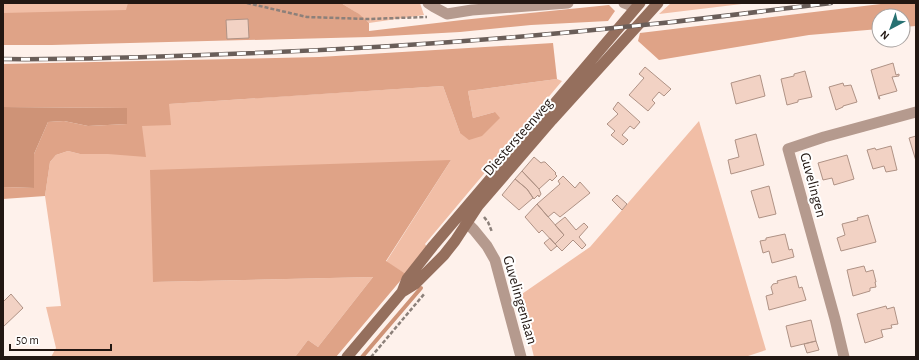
<svg xmlns="http://www.w3.org/2000/svg" width="919" height="360" font-family="'Alegreya Sans',sans-serif">
	<style>
		.green { fill: #f1bea6 }
		.forest { fill: #dfa387 }
		.water { fill: #ce9377 }
		.lines { fill: none; stroke-linecap: round; stroke-linejoin: round }
		.stream { stroke: #ce9377; stroke-width: 4 }
		.building { fill: #f2d2c4; stroke: #af9285 }
		.path { stroke: #8c807a; stroke-width: 2.5; stroke-dasharray: 4 2; stroke-linecap: butt }
		.minor { stroke: #b59a8e; stroke-width: 11 }
		.secondary { stroke: #956f5d; stroke-width: 11 }
		.rail-casing { stroke: #6a5e59; stroke-width: 4.5 }
		.rail { stroke: #fff; stroke-width: 3; stroke-dasharray: 9; stroke-linecap: butt }
		.labels { text-anchor: middle; dominant-baseline: central; stroke-width: 4; stroke-linejoin: round; paint-order: stroke }
		.street-label { font-size: 15px; fill: #221712; stroke: #fff }
	</style>
	<rect width="100%" height="100%" fill="#fef1eb"/>
	<path class="green" d="M3,3H326L357,13L341,3H420L424,15L369,23L358,14H3Z
		M671,3H750L659,14Z
		M557,79L562,81L425,244L427,247L406,274L386,262L451,160L153,282L373,277L318,347L308,340L295,357H51L56,348L46,307L61,306L45,196L50,162L56,155L68,151L80,154H108L168,104L443,86L460,133L495,112L473,118L468,91Z
		M699,121L766,350L745,357H534L519,296L590,247Z"/>
	<path class="forest" d="M128,3H341L359,14L369,23V31L462,20L609,5L615,11L608,21L531,25L460,32L369,37L52,45H3V13L126,10Z
		M889,3H916V26L903,27V16H879V29L809,35L659,60L638,41L640,33Z
		M553,43L557,79L468,91L473,118L495,112L500,118L482,136L469,140L460,133L443,86L169,104L171,125L142,126L146,157L108,154H80L68,151L56,155L50,162L45,196L3,199V187L34,188V154L48,122L64,121L88,126L127,124L126,108L3,107V64L319,57Z
		M451,160L386,261L406,274L336,357H295L308,340L318,347L373,277L153,282L150,170Z"/>
	<path class="water" d="M3,107L127,108V124L88,126L64,121L48,122L34,154V188L3,187Z"/>
	<g class="lines">
		<path class="stream" d="M362,357L421,288"/>
	</g>
	<path class="building" d="M248,19L249,38L227,39L226,20Z
		M893,63L896,75L899,74V76L892,77L897,91L879,96L880,99H879L871,70Z
		M645,67L671,89L664,96L659,92L652,100L655,103L648,111L629,95L644,78L639,74Z
		M805,71L812,97L798,100V102L787,105L781,79L794,76V74Z
		M760,75L765,96L736,104L731,83Z
		M843,83L844,86L851,85L857,102L843,106V107L836,110L829,87Z
		M618,102L640,122L634,129L630,126L622,135L628,140L623,145L611,135L615,131L607,124L618,114L613,109Z
		M756,134L764,165L731,174L728,160L739,157L735,140Z
		M916,136V161L909,138Z
		M891,146L897,170L886,172L884,166L873,169L867,150L875,148L876,150Z
		M847,155L854,179L834,185L832,178L823,180L818,163Z
		M534,157L541,163L543,162H545L556,173L555,174L557,176L552,181L550,179L539,189L522,171Z
		M522,171L539,189L541,194L539,197L538,195L534,199L527,189L515,179Z
		M563,176L575,188L580,182L590,193L560,217L554,212L548,217L537,204L560,184L558,181Z
		M515,179L527,189L533,198L519,210L502,195Z
		M769,186L776,214L759,218L751,191Z
		M617,195L627,204L622,210L612,200Z
		M537,204L564,235L555,244L542,230L539,233L525,217Z
		M868,215L876,242L841,251L837,238L845,235L842,224L858,220L857,218Z
		M565,217L576,230L584,223L588,227L579,237L586,245L582,249L573,240L562,251L555,244L564,235L555,225Z
		M785,234L789,250L792,249L794,257L772,263L769,251L763,253L760,241L766,240V238Z
		M550,238L557,246L551,251L544,243Z
		M864,266L866,272L873,270L876,282H875L876,287L870,288V291L853,296L847,270Z
		M796,276L799,288L802,287L806,300L769,310L766,296L773,294L771,287L773,284L778,283L777,281Z
		M11,294L23,308L3,327V302Z
		M886,306L887,309L894,307L898,324L891,325L892,328L881,330L883,337L865,343L857,314Z
		M811,320L816,341L791,347L786,326Z
		M816,341L819,350L807,353L804,344Z"/>
	<g class="lines">
		<path class="path" d="M247,3L307,17L368,19L427,17
			M484,217L488,222L492,232
			M371,357L425,293"/>
		<path class="minor" d="M428,3L434,7L447,14L472,10L568,3
			M624,3L629,5L634,9
			M461,217L474,230L487,246L495,260L521,357
			M844,357L835,319L788,149L824,137L916,112"/>
		<path class="secondary" d="M402,292L407,279L433,246L640,3
			M347,357L402,292L415,284L444,255L455,241L478,206L552,120L658,3"/>
		<defs>
			<path id="rail" d="M3,59C78,60 153,57 228,54C370,49 512,39 653,24C712,18 771,10 831,3"/>
		</defs>
		<use href="#rail" class="rail-casing"/>
		<use href="#rail" class="rail"/>
	</g>
	<g class="labels">
		<g class="street-label">
			<text transform="translate(518 137) rotate(-49)">Diestersteenweg</text>
			<text transform="translate(813 185) rotate(75)">Guvelingen</text>
			<text transform="translate(520 300) rotate(74)">Guvelingenlaan</text>
		</g>
	</g>
	<rect width="919" height="360" fill="none" stroke="#221712" stroke-width="8"/>
	<g transform="translate(891 28) rotate(221)"><circle r="19" fill="#ffffff" stroke="#a7a2a0"/>
	<path d="M0-3L7 15L0 10L-7 15Z" fill="#277172"/>
	<text y="-6" font-size="11" font-weight="bold" text-anchor="middle" fill="#221712">N</text>
	</g>
	<path d="M10 344v6h101v-6" fill="none" stroke="#221712" stroke-width="2"/>
	<text x="16" y="344" font-size="12" fill="#221712" stroke="#ffffff" stroke-width="3" paint-order="stroke">50 m</text>
</svg>
